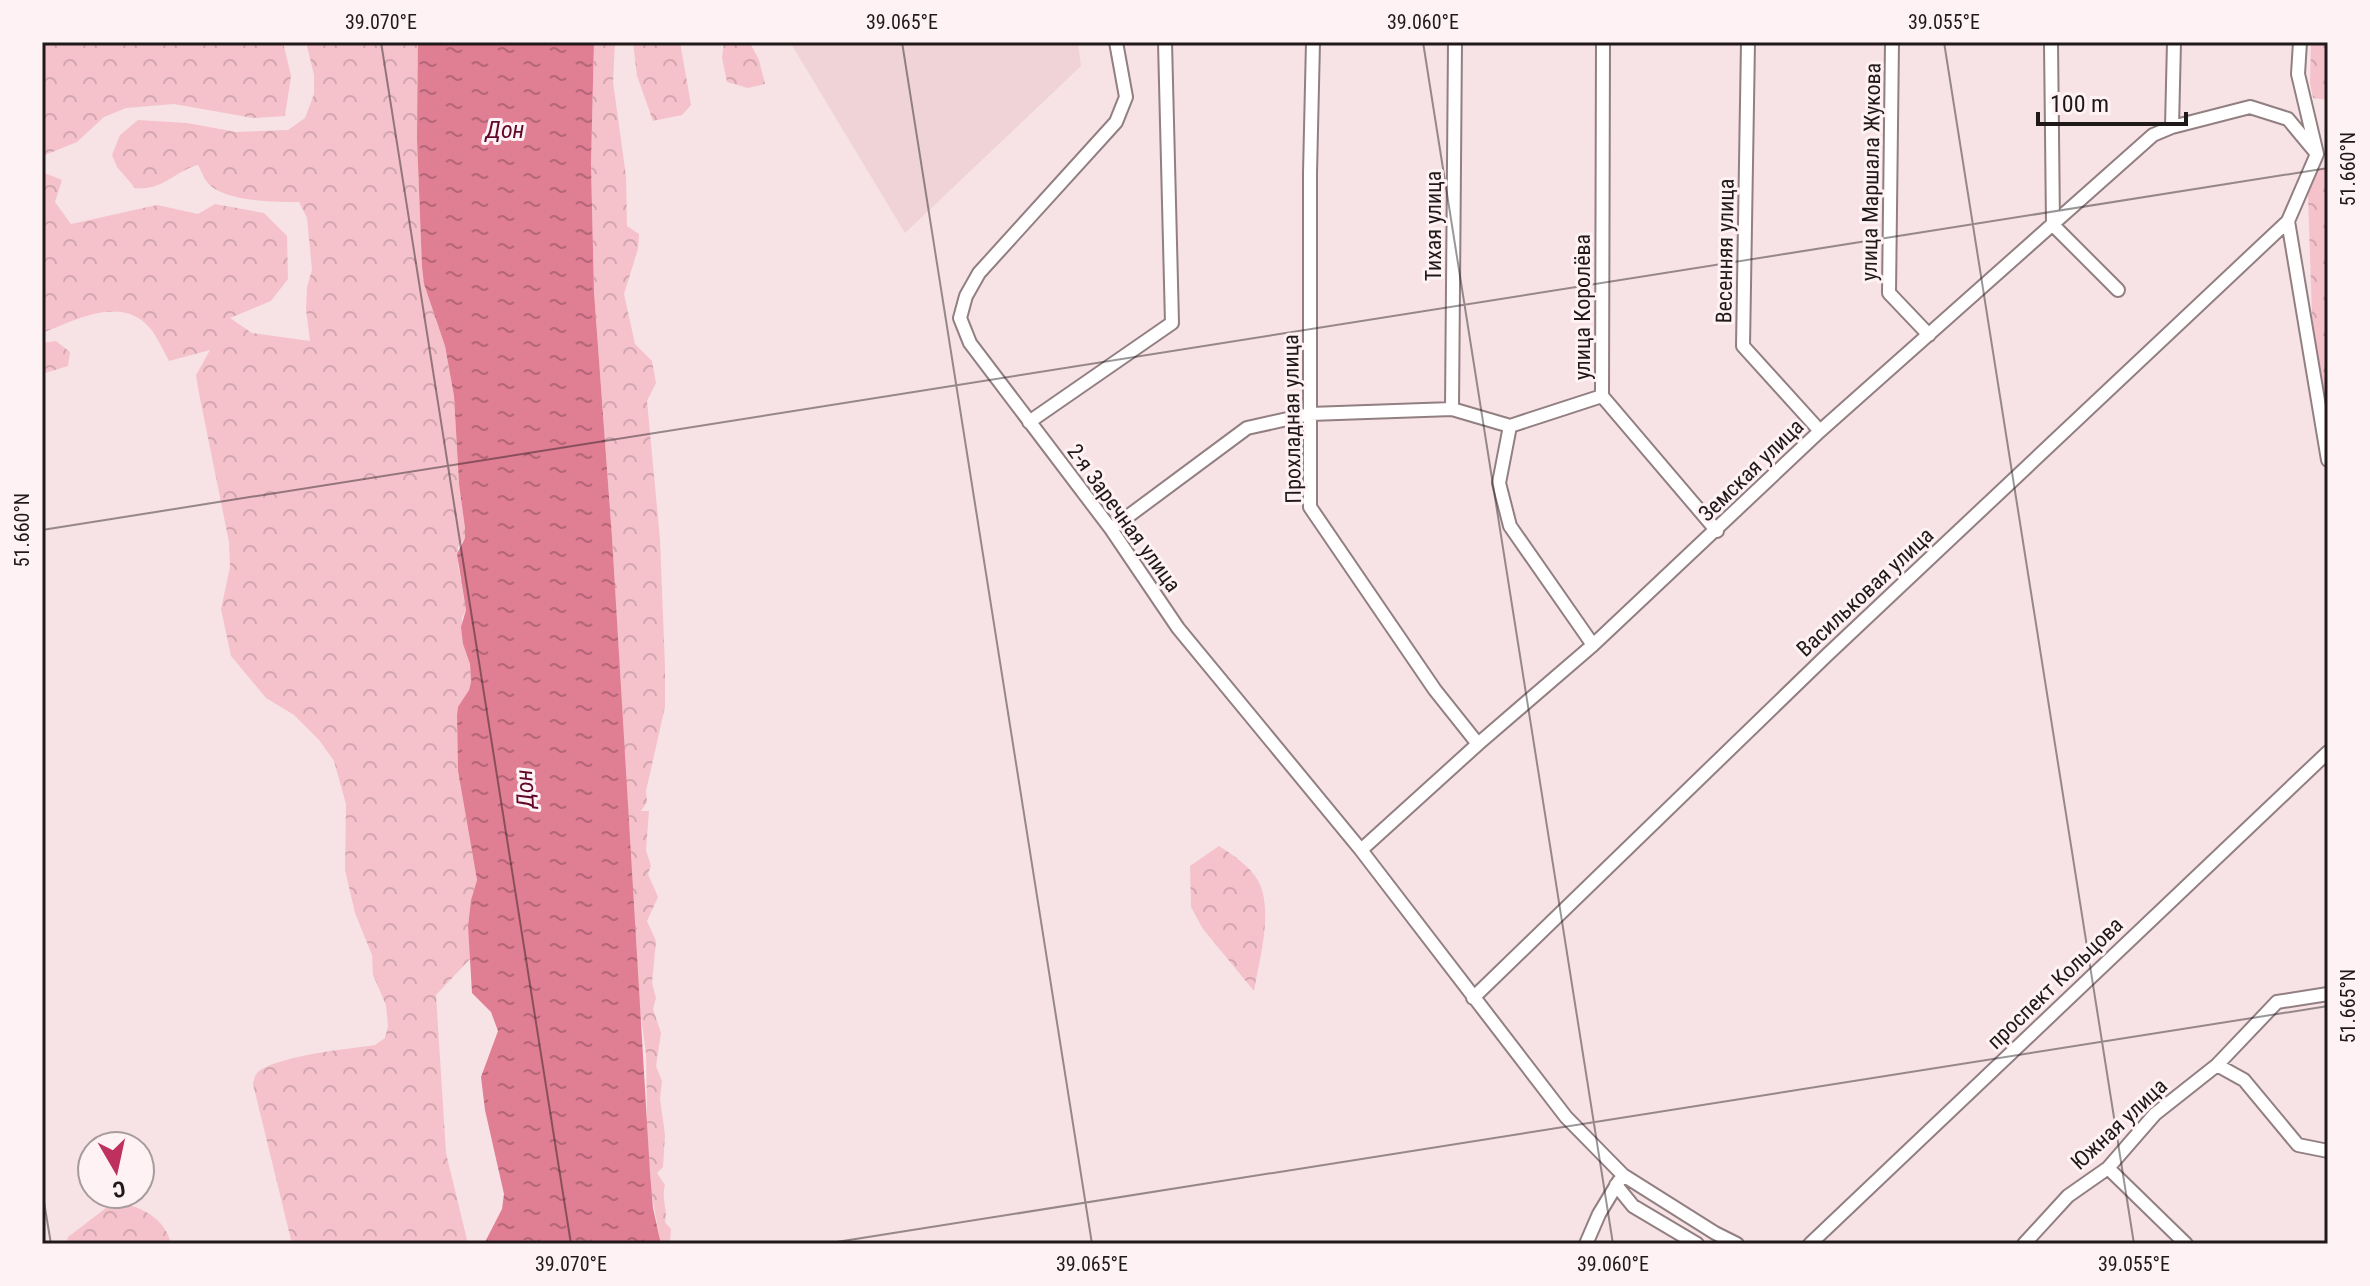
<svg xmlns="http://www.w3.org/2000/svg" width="2370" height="1286" font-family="'Roboto Condensed',sans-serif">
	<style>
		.built { fill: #f0d3d7 }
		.forest { fill: url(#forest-crowns) }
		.water { fill: url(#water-ripples) }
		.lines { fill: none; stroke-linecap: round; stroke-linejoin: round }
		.minor-casing { stroke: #927f82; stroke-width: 16 }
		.minor { stroke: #fff; stroke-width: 12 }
		.ticks { fill: none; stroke: #20191a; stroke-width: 2; stroke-opacity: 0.45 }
		.labels { text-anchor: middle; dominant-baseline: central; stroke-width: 6; stroke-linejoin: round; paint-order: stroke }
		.street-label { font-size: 22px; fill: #20191a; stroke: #fff2f4 }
		.water-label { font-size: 24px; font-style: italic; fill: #620729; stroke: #fff2f4 }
		.neatline { fill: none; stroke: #20191a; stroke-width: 3 }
		.ticks-label { font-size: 20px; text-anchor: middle; fill: #20191a }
	</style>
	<defs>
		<pattern id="forest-crowns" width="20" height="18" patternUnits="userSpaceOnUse" patternTransform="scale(2)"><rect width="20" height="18" fill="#f5c2cb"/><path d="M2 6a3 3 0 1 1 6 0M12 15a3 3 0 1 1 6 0" fill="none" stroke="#d2a6ae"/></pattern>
		<pattern id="water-ripples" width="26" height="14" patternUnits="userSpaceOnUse" patternTransform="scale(2)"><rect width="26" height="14" fill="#e07e93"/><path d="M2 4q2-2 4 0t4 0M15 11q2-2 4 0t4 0" fill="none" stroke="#b56677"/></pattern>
	</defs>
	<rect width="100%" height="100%" fill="#f7e2e5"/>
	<path class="built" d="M790,42H1078L1081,66L905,233Z"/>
	<path class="forest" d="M42,42H283L291,76L285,116L253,118L174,104L126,108L104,117L77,142L45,155L42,167Z
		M306,42H418V164L422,267L424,284L445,346L454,396L459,484L465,528V538L458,547V565L466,610L462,618L463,644L470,664L471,682L469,690L458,708L457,715L458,771L477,880L471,900L468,926L471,958L436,995L446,1153L468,1244H292L253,1084C254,1078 256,1072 262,1069C290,1054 343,1050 375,1045L385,1038L388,1026L386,1005L373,975L372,955L355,913L345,870L346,804L334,761L319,740L294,715L266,698L231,656L221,609L230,567L229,542L198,388L196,375L210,350L169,361C162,348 156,333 145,323C116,297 72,322 42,333V172L62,180L55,202L71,224L157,205L198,214L215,204L264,213L287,236L288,279L271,301L230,318L252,333L310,341L306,309L307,287L312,270L307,218L299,202C276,202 223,202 207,182C203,177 201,170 198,165C173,172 163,191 135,188L117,167L112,155L120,135L138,120L187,123L236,132L288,130L305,118L314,94V75Z
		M594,42H615L613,82L626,176L627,226L639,234L638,249L624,294L635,344L652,361L656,383L647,401L660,539L665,667V707L646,791L647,802L641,811H649L646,850L651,866L648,874L658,897L647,921L656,941L652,983L656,998L653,1009L661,1033L656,1066L662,1081L660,1099L665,1135L663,1167L657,1173L665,1185C661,1199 668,1208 665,1222L671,1229L670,1244H661L648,1175L646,1054L638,995L612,537L594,292L591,164Z
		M633,42H680L691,105L682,115L653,121L637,76Z
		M724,42L750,43L759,60L765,84L748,88L727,82L722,58Z
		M2311,42H2328V100L2313,98L2310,83Z
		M2328,167V410L2323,399L2312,316L2308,195L2316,170Z
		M56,341L70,352L68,366L42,374V343Z
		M1219,846C1235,856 1257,871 1262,890C1271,922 1259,960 1254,991L1203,929L1191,907L1190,866Z
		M126,1204C147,1210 166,1221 171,1244H66L68,1237L106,1208Z"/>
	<path class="water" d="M418,42H594L591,164L594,292L612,537L650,1173L653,1208L661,1244H484L502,1209L504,1194L485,1110L481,1077L498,1031L491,1012L472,993L468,926L471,900L477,880L458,771L457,715L458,707L469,690L471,682L470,664L463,644L461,627L466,610L457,554L465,538V528L459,484L454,396L445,346L424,284L422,267L417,139Z"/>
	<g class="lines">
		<defs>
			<path id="minor" d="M1116,42L1126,97L1116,122L979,273L966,296L960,318L970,343L1111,529L1178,628L1361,850L1566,1117L1623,1175L1715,1233L1737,1244
				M1313,42L1310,173V507L1435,690L1478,744
				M1603,42L1602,396L1717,531
				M1748,42L1743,346L1820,431
				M1892,42L1889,293L1929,335
				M2051,42L2053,225L2118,290
				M2300,42L2298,74L2317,154L2288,221L2328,460
				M2172,127L2174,42
				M1452,409L1455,42
				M1029,422L1172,323L1165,42
				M1510,426L1499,483L1510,526L1593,645
				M1111,529L1247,428L1310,414L1452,409L1510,426L1602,396
				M1361,850L1478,744L1593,645L1820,431L2153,135L2172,127L2250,107L2288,119L2317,154
				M1473,998L1826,656L2288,221
				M2217,1065L2244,1080L2298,1145L2328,1151
				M2108,1168L2186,1244
				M1616,1185L1633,1206L1697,1244
				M1586,1244L1599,1214L1619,1181
				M1810,1244L2328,752
				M2024,1244L2068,1196L2108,1168L2155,1114L2217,1065L2277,1002L2328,994"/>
		</defs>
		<use href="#minor" class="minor-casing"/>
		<use href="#minor" class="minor"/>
	</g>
	<path class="ticks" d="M381,42L571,1244M902,42L1092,1244M1423,42L1613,1244M1944,42L2134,1244M42,530L2328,168M42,1190L51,1244M824,1244L2328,1006"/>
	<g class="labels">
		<g class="street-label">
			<text transform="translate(1871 172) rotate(-89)">улица Маршала Жукова</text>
			<text transform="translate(1433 226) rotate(-90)">Тихая улица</text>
			<text transform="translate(1725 251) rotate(-89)">Весенняя улица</text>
			<text transform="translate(1582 307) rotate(-90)">улица Королёва</text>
			<text transform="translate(1292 419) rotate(-91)">Прохладная улица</text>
			<text transform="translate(1751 470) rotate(-44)">Земская улица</text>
			<text transform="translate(1124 518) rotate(54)">2-я Заречная улица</text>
			<text transform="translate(1865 592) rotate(-43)">Васильковая улица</text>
			<text transform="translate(2055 983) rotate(-44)">проспект Кольцова</text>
			<text transform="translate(2119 1124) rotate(-43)">Южная улица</text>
		</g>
		<g class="water-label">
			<text x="505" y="130">Дон</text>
			<text transform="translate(525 789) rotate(-93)">Дон</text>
		</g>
	</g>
	<rect width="2370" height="1286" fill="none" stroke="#fff2f4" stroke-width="88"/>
	<g transform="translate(116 1170) rotate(171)"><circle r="38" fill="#fff2f4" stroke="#a69b9d" stroke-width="2"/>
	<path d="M0-6L14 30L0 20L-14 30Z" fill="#be305d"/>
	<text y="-12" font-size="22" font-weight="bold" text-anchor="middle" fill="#20191a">С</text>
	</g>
	<path d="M2038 112v12h148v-12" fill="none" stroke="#20191a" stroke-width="4"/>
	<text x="2050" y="112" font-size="24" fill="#20191a" stroke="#fff2f4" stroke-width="6" paint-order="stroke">100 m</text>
	<rect x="44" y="44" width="2282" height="1198" class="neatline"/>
	<g class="ticks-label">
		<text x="381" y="29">39.070°E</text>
		<text x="902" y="29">39.065°E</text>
		<text x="1423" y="29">39.060°E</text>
		<text x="1944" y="29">39.055°E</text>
		<text transform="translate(2348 169) rotate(-90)" y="7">51.660°N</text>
		<text transform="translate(22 530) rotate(-90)" y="7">51.660°N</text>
		<text transform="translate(2348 1006) rotate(-90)" y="7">51.665°N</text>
		<text x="571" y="1271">39.070°E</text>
		<text x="1092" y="1271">39.065°E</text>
		<text x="1613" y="1271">39.060°E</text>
		<text x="2134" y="1271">39.055°E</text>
	</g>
</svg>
